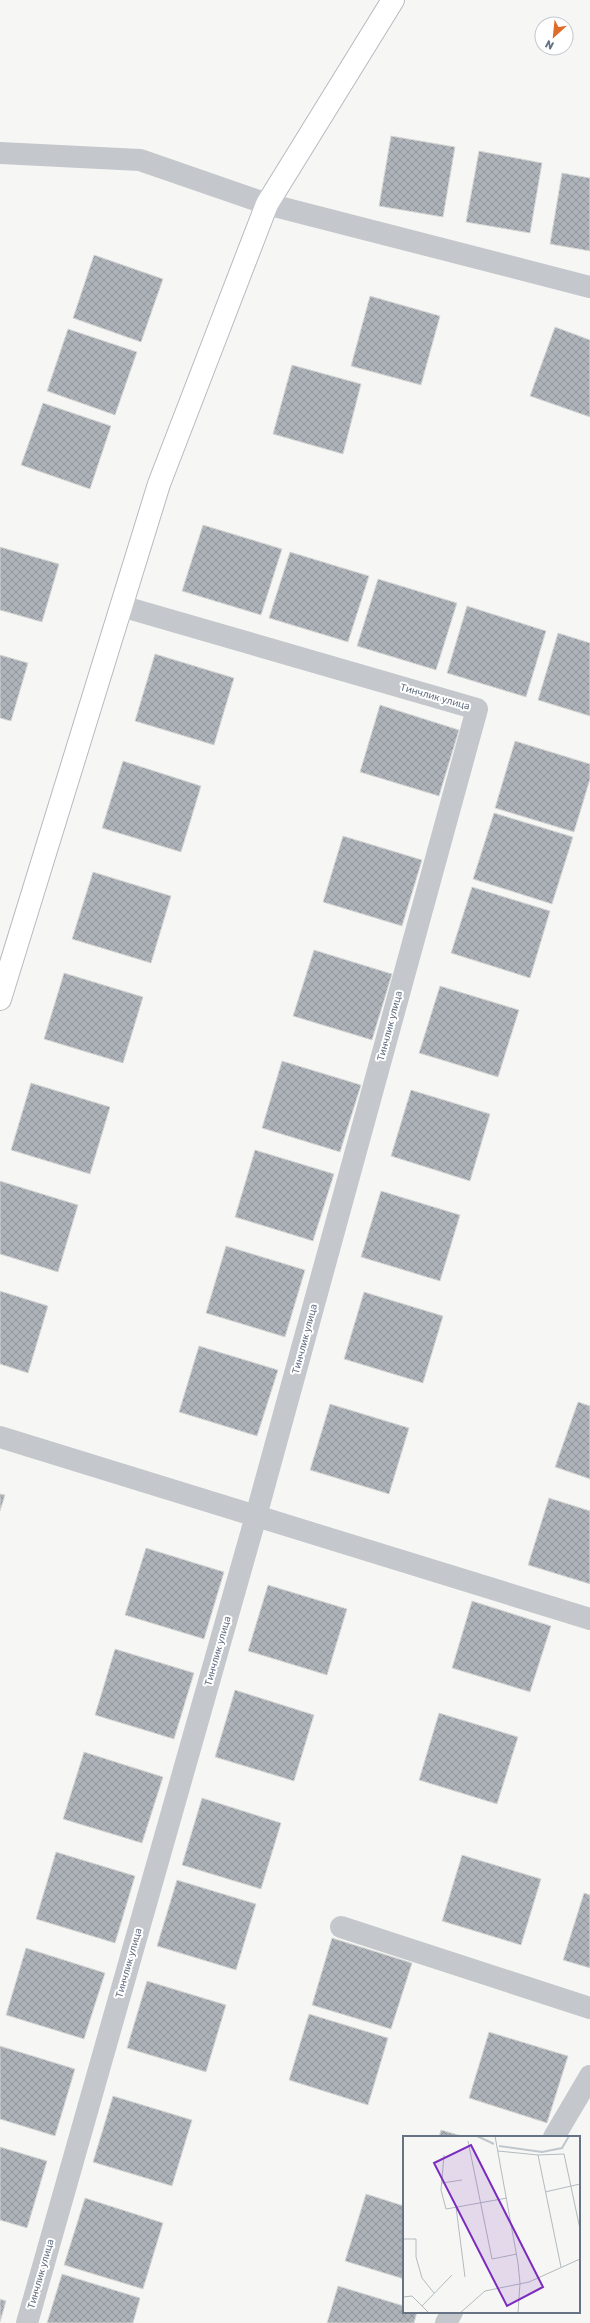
<svg xmlns="http://www.w3.org/2000/svg" width="590" height="2323" font-family="Rubik,sans-serif">
	<style>
		.building { fill: url(#building-cross-hatch); stroke: #d8d8d6 }
		.lines { fill: none; stroke-linecap: round; stroke-linejoin: round }
		.secondary-casing { stroke: #b6bac0; stroke-width: 24 }
		.minor { stroke: #c4c7cb; stroke-width: 22 }
		.secondary { stroke: #fff; stroke-width: 22 }
		.labels { text-anchor: middle; dominant-baseline: central; stroke-width: 4; stroke-linejoin: round; paint-order: stroke }
		.street-label { font-size: 10px; fill: #667384; stroke: #fff }
		.inset-river { fill: none; stroke: #bfc7cd; stroke-width: 2 }
		.inset-road { fill: none; stroke: #b3bac0; stroke-width: 1 }
		.view { fill: #7b2cbf; fill-opacity: 0.15; stroke: #7b2cbf; stroke-width: 2 }
		.inset-edge { fill: none; stroke: #667384; stroke-width: 2 }
	</style>
	<defs>
		<pattern id="building-cross-hatch" width="8" height="8" patternUnits="userSpaceOnUse"><rect width="8" height="8" fill="#adb3b9"/><path d="M0 0l8 8M0 8l8-8" fill="none" stroke="#91969c"/></pattern>
	</defs>
	<rect width="100%" height="100%" fill="#f6f7f4"/>
	<path class="building" d="M391,136L455,147L443,217L379,206Z
		M479,151L542,163L530,233L466,222Z
		M562,173L590,178V251L550,244Z
		M94,255L163,279L141,342L73,318Z
		M370,296L440,316L421,385L351,366Z
		M555,327L590,340V417L530,396Z
		M68,329L137,352L115,415L47,391Z
		M292,365L361,384L343,454L273,434Z
		M43,403L111,426L90,489L21,465Z
		M203,525L282,549L261,615L182,591Z
		M0,547L59,564L42,622L0,610Z
		M290,552L369,576L348,642L269,618Z
		M378,579L457,603L436,670L357,646Z
		M467,606L546,631L526,697L447,673Z
		M558,633L590,643V716L538,700Z
		M155,654L234,678L214,745L135,721Z
		M0,655L28,663L11,721L0,718Z
		M380,705L459,730L439,796L360,772Z
		M515,741L590,764V779L574,832L495,808Z
		M123,761L201,786L181,852L102,828Z
		M494,813L573,837L552,904L473,879Z
		M343,836L422,860L402,926L323,902Z
		M93,872L171,896L151,963L72,939Z
		M472,887L550,911L530,978L451,953Z
		M314,950L392,974L372,1040L293,1016Z
		M64,973L143,997L123,1063L44,1039Z
		M440,986L519,1010L498,1077L419,1053Z
		M282,1061L361,1085L340,1152L262,1128Z
		M31,1083L110,1107L90,1174L11,1150Z
		M411,1090L490,1114L470,1181L391,1156Z
		M255,1150L334,1174L313,1241L235,1217Z
		M0,1181L78,1205L58,1272L0,1254Z
		M381,1191L460,1215L440,1281L361,1257Z
		M226,1246L305,1270L285,1337L206,1313Z
		M0,1291L48,1306L28,1373L0,1364Z
		M364,1292L443,1316L423,1383L344,1359Z
		M199,1346L278,1370L257,1436L179,1412Z
		M578,1402L590,1406V1479L555,1467Z
		M330,1404L409,1428L389,1494L310,1470Z
		M0,1494L5,1495L0,1511Z
		M549,1498L590,1511V1584L528,1565Z
		M146,1548L224,1572L204,1639L125,1615Z
		M268,1585L347,1609L327,1675L248,1651Z
		M472,1601L551,1626L530,1692L452,1668Z
		M115,1649L194,1673L174,1739L95,1715Z
		M235,1690L314,1715L294,1781L215,1757Z
		M439,1713L518,1737L497,1804L419,1780Z
		M84,1752L163,1777L142,1843L63,1819Z
		M202,1798L281,1823L261,1889L182,1865Z
		M56,1852L135,1876L115,1943L36,1919Z
		M462,1855L541,1879L521,1945L442,1921Z
		M177,1880L256,1904L236,1970L157,1946Z
		M584,1893L590,1895V1968L563,1960Z
		M332,1938L412,1963L391,2029L312,2005Z
		M26,1948L105,1973L84,2039L6,2015Z
		M147,1981L226,2005L206,2072L127,2048Z
		M309,2014L388,2038L368,2105L289,2080Z
		M489,2032L568,2056L547,2123L469,2098Z
		M0,2046L75,2069L55,2136L0,2119Z
		M113,2096L192,2120L172,2186L93,2162Z
		M441,2130L465,2137H439Z
		M0,2147L47,2161L27,2228L0,2220Z
		M366,2194L404,2206V2279L345,2261Z
		M85,2198L163,2223L143,2289L64,2265Z
		M62,2274L140,2298L133,2323H47Z
		M338,2286L404,2306V2312H417L414,2323H327Z
		M0,2299L6,2301L0,2322Z"/>
	<g class="lines">
		<defs>
			<path id="secondary" d="M0,999L159,484L267,204L393,0"/>
		</defs>
		<use href="#secondary" class="secondary-casing"/>
		<path class="minor" d="M0,153L140,160L267,204L590,287
			M0,1437L590,1619
			M341,1927L590,2008
			M554,2137L590,2076
			M27,2323L256,1516L477,709L121,606
			M446,2323L452,2312"/>
		<use href="#secondary" class="secondary"/>
	</g>
	<g class="labels">
		<g class="street-label">
			<text transform="translate(435 697) rotate(16)">Тинчлик улица</text>
			<text transform="translate(390 1026) rotate(-75)">Тинчлик улица</text>
			<text transform="translate(305 1339) rotate(-75)">Тинчлик улица</text>
			<text transform="translate(218 1651) rotate(-74)">Тинчлик улица</text>
			<text transform="translate(129 1963) rotate(-74)">Тинчлик улица</text>
			<text transform="translate(41 2274) rotate(-74)">Тинчлик улица</text>
		</g>
	</g>
	<g transform="translate(403 2136)">
		<rect width="177" height="177" fill="#f6f7f4"/>
		<path class="inset-river" d="M74,0L91,8M96,10L139,16L159,12L166,0"/>
		<path class="inset-road" d="M92,0L115,127L117,147L115,177M65,5L89,123L114,118M95,15L135,19L158,131M41,19L38,54L43,73L104,62M135,19L161,18L177,93M39,47L59,44M142,56L177,48M53,71L62,141M0,103H13V121L19,142L31,157M0,161L9,160L26,177M19,170L49,139M57,177L82,155L126,146L177,123"/>
		<path class="view" d="M68,9L140,151L104,170L31,27Z"/>
		<rect width="177" height="177" class="inset-edge"/>
	</g>
	<g transform="translate(554 36) rotate(207)"><circle r="19" fill="#ffffff" stroke="#c2c7ce"/>
	<path d="M0-3L7 15L0 10L-7 15Z" fill="#e06c2b"/>
	<text y="-6" font-size="11" font-weight="bold" text-anchor="middle" fill="#667384">N</text>
	</g>
</svg>
